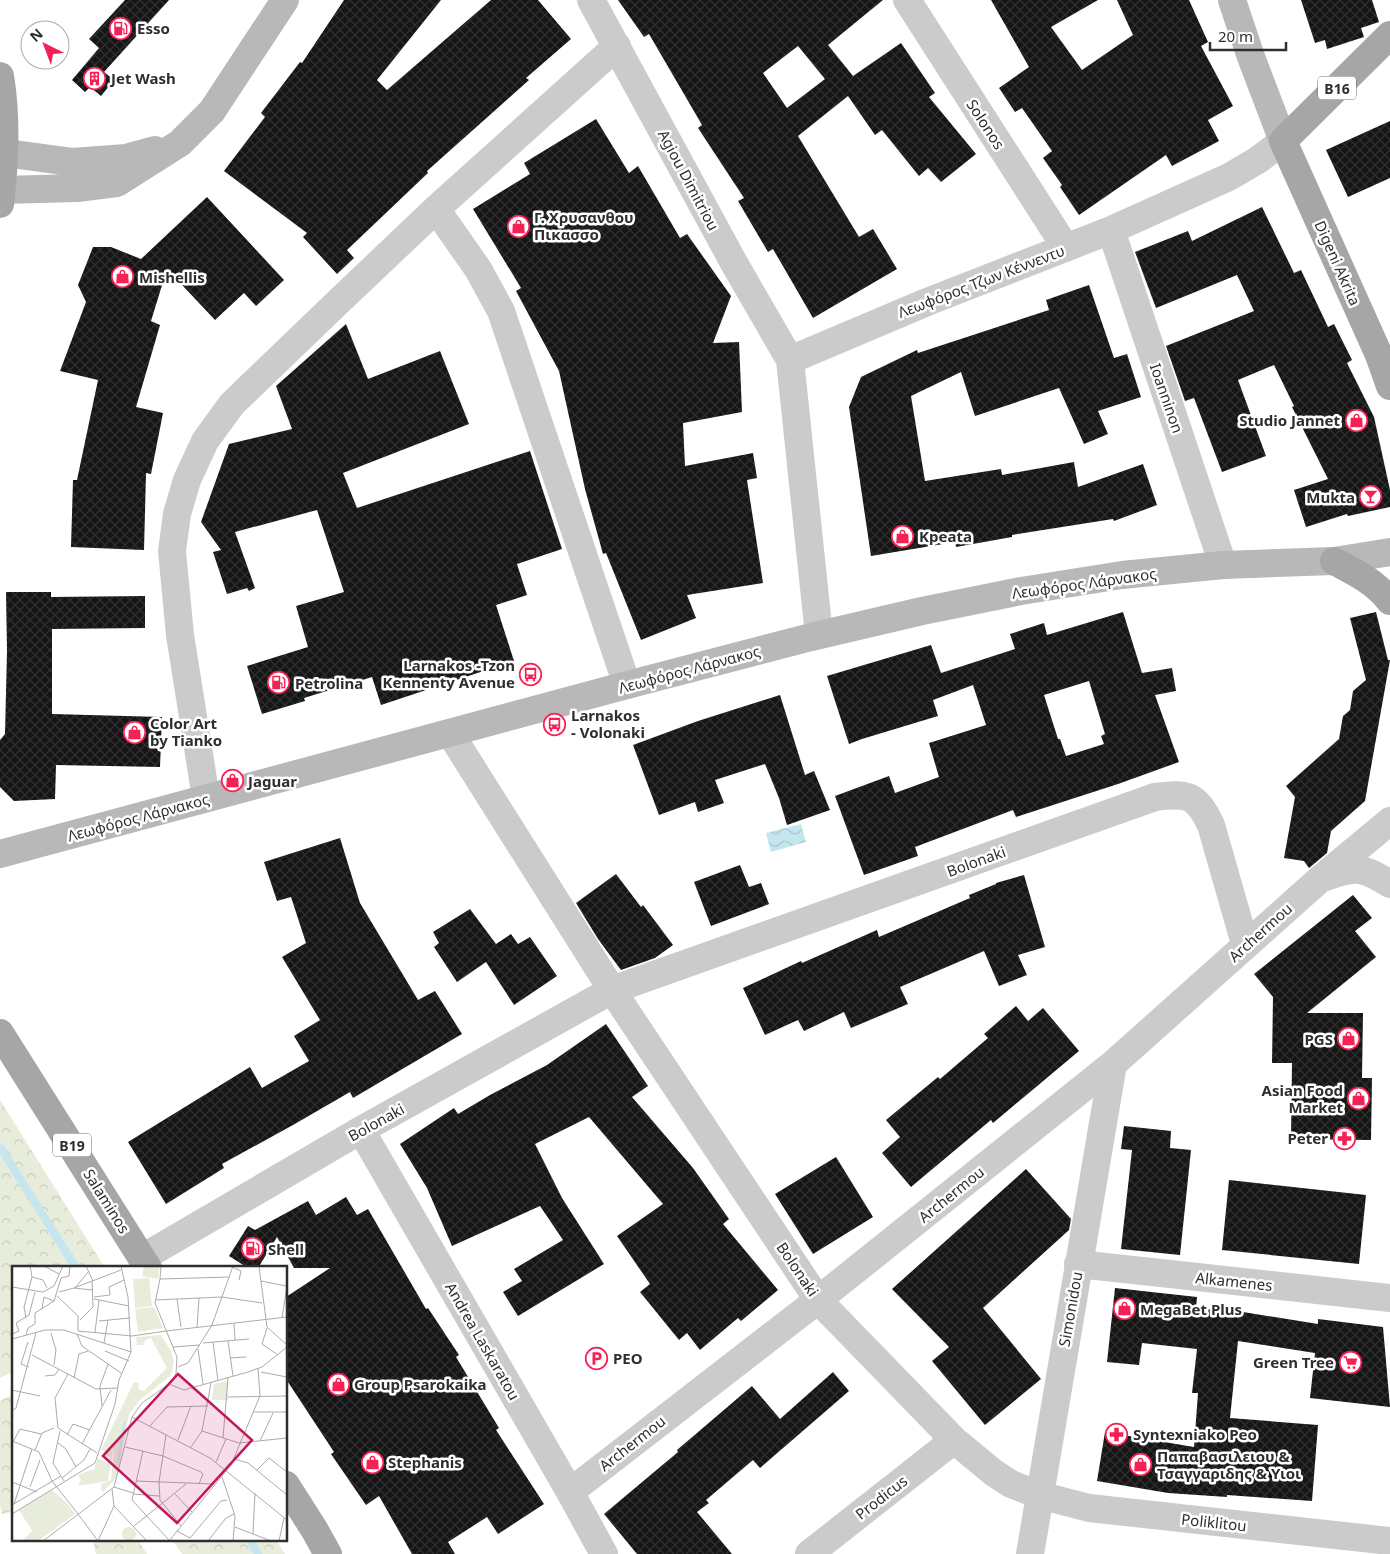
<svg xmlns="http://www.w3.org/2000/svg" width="1390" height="1554" font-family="'Noto Sans',sans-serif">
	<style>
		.park { fill: url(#park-crowns) }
		.water { fill: url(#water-waves) }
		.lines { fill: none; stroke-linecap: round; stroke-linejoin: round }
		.stream { stroke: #c5e6ef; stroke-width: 8 }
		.building { fill: url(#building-cross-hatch); fill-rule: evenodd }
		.street { stroke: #cbcbcb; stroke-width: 28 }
		.secondary { stroke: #b8b8b8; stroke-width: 28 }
		.primary { stroke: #a6a6a6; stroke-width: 28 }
		.labels { text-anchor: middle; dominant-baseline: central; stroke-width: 5; stroke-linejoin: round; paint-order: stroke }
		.shield { fill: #fff; stroke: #6d6d6d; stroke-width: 1 }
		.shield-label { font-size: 14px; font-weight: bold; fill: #2e2e2e }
		.poi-label { font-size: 15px; font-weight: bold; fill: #2e2e2e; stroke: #fff; text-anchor: start }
		.street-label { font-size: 15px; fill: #2e2e2e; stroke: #fff }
		.inset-river { fill: none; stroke: #c5e6ef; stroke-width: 2.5 }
		.inset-road { fill: none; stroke: #ababab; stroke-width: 1 }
		.view { fill: #c2185b; fill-opacity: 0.15; stroke: #c2185b; stroke-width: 2.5 }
		.inset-edge { fill: none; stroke: #2e2e2e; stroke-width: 2.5 }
	</style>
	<defs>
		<pattern id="park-crowns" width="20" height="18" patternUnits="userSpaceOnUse" patternTransform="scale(1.25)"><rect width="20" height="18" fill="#e8eddb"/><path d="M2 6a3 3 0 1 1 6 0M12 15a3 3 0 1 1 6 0" fill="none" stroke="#c7ccbc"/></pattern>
		<pattern id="water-waves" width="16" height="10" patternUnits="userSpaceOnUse" patternTransform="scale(1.25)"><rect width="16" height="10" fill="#c5e6ef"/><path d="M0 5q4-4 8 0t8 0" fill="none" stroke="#aac6cd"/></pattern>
		<pattern id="building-cross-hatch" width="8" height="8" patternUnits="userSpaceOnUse" patternTransform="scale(1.25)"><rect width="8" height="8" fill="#151515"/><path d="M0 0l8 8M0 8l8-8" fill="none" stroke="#2f2f2f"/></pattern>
	</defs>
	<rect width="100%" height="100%" fill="#fff"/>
	<path class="park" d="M0,1100L105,1268H14V1371L0,1378Z
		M14,1394V1511L2,1514L0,1506V1401Z
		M93,1540H138L147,1554H96Z
		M172,1540H276L285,1554H182Z"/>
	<path class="water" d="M801,824L806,842L771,852L766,833Z"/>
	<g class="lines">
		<path class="stream" d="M0,1147L76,1268
			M250,1540L258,1554"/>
	</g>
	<path class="building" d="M125,0H169L104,72L114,80L101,96L90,87L85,92L72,80L99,48L89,39Z
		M344,0H441L377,80L387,90L491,0H538L571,39L526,78L529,80L427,171L428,173L347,250L354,258L337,274L303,237L307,233L224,171L265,117L261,113L300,62L302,63Z
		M618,0H883L828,45L853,76L901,43L935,93L929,97L976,154L941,182L928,168L919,176L882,130L875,135L848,96L798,136L859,237L873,229L897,269L813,318L773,249L768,252L738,201L744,198L698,128L702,125L649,34L644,37ZM798,46L825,79L787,108L763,73Z
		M991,0H1098L1051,27L1082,70L1133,35L1117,0H1189L1208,42L1201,46L1233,106L1208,120L1219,141L1172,166L1166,155L1079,215L1060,187L1062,185L1043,158L1052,151L1022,108L1015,112L999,88L1029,67Z
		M1301,0H1372L1379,22L1361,28L1364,37L1327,49L1325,40L1315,43Z
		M596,119L629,173L638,166L680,238L687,234L731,296L713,343L739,342L742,412L683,423L685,466L753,453L757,478L747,480L763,583L687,595L696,618L641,640L606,553L603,554L585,489L559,371L516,291L521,288L473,209L530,174L524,163Z
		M1390,121V178L1348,197L1326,150Z
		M207,197L284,280L256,306L244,293L215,320L167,269L151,321L160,325L136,407L163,413L151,474L146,473L144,550L71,547L73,480H77L98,380L60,371L86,302L78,285L93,247H111L141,259Z
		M1262,207L1294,273L1301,270L1328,327L1334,324L1352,360L1347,363L1374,417L1390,490V507L1348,516L1347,514L1306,527L1294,490L1328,479L1292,407L1294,406L1274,365L1238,380L1266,456L1222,472L1194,398L1185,401L1166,346L1254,311L1237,275L1156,308L1135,252L1188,231L1192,241Z
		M1089,285L1114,358L1127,354L1141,397L1098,411L1108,434L1084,444L1059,388L975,416L961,372L911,396L925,481L1001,469L1002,475L1074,462L1078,487L1143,464L1157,505L1114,521L1113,519L1012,535V537L956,547L955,542L871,556L849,407L861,377L917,350L918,353L1049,310L1046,300Z
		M346,324L368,379L440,351L469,424L343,473L357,508L530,451L562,549L517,564L527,595L496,605L514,661L381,705L372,677L304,698L305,701L262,714L247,666L308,647L296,606L344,592L317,510L235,532L255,588L249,591L247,588L227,594L213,552L221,550L201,522L229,444L292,429L276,386Z
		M6,592H51V597L145,596V628L52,629V714L162,717L160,767L56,765L55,799L14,801L0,787V740L5,734L7,651Z
		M1123,612L1142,673L1172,668L1176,691L1155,695L1179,762L1118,784L1016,817L1013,810L915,847L918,856L864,875L835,796L889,776L895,793L939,777L929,743L986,725L973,685L933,700L938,716L862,739L849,744L827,676L931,645L941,673L1015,649L1010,634L1044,623L1047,635ZM1089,681L1105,734L1101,736L1104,744L1066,756L1060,739H1058L1044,695Z
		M1376,612L1388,660H1390L1365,801L1331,831L1327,853L1309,868L1304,861L1284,858L1295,797L1286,786L1339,739L1343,716L1350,710L1353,691L1366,680L1350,618Z
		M780,695L805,775L814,771L830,810L787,825L779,798L765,764L715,780L724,803L698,812L695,802L659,815L633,745L698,721Z
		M340,838L360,903L418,1000L435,991L462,1034L353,1098L350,1092L293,1125L222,1164L224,1168L166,1204L128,1142L250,1067L262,1088L309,1061L294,1036L320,1020L282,957L306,943L291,897L277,901L264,862Z
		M740,865L749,887L761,883L769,904L711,926L694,882Z
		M616,874L641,907L643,905L673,945L655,958L621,970L598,939L576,903Z
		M1024,875L1045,947L1018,955L1027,975L999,986L984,951L900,987L908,1004L851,1028L844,1012L804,1031L798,1020L765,1035L743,988L801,961L802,963L877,930L879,937L970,898L969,895L996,884V883Z
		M1353,895L1372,918L1355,931L1376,957L1307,1013H1363L1362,1078H1372L1371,1140L1291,1139L1292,1063H1272L1273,997L1254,974Z
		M470,909L496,944L511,934L518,944L530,937L557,976L514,1005L486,962L457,982L434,947L439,943L433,932Z
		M1016,1006L1028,1021L1043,1008L1079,1051L993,1123L991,1120L911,1187L882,1153L900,1137L886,1120L938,1077L940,1079L988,1038L984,1034Z
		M606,1024L648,1086L632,1097L693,1168L729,1219L723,1224L778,1290L741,1321L738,1318L700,1350L687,1333L679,1340L640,1292L650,1284L617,1236L663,1204L589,1117L535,1144L562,1198L604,1264L518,1316L503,1292L522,1281L514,1269L563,1240L540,1206L452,1246L427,1188L400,1144L454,1108L458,1114L490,1095L547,1065Z
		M1124,1126L1171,1131L1170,1148L1191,1150L1180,1255L1121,1249L1132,1150L1121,1149Z
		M836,1157L873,1217L813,1254L775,1194Z
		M1026,1169L1071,1219L1069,1230L983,1308L1041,1379L985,1425L932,1361L949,1347L892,1289Z
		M1229,1180L1366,1195L1359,1264L1222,1250Z
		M346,1197L357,1215L368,1209L426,1309L428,1308L459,1355L456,1357L499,1428L496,1430L544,1504L498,1534L487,1517L448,1542L455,1554H412L379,1496L366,1505L331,1454L334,1452L286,1379V1297L330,1268H294L277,1237L258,1268H248L229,1256L248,1226L255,1230L308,1201L316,1215Z
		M1115,1288L1197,1297L1196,1308L1243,1312L1318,1324V1319L1383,1327L1390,1407L1310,1398L1315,1353L1238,1341L1230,1418L1318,1425L1312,1501L1227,1495V1497L1168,1493L1097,1481L1105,1432L1194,1447L1198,1393H1192L1197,1349L1142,1343L1139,1365L1107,1362Z
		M833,1372L849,1391L760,1468L753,1460L706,1500L709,1503L697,1512L732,1554H637L604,1514L678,1452L677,1450L752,1386L780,1419Z"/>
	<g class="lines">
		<path class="street" d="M591,0L734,263L790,360L819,635
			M907,0L1066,248
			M436,209L478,269L501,311L627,685
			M1111,230L1223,565
			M790,360L927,302L1111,230L1229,177L1258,160L1283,141
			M450,733L612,990L818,1300L954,1440L994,1473L1011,1484L1039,1495L1089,1508L1390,1541
			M206,798L180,635L172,551L177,514L187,480L205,441L232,404L337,303L436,209L617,46
			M1326,877C1355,866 1364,867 1390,884
			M361,1130L570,1492L604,1554
			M142,1258L361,1130L612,990L1155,797C1188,793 1196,794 1211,825L1245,944
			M1078,1264L1390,1298
			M570,1492L818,1300L1113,1064L1319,880L1390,821
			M809,1554L954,1440
			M1030,1554L1113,1064"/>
		<path class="secondary" d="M1232,0L1251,57L1283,141
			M5,153L72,162L126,158L155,150
			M2,190L77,188L117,183L180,143L212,111L285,0
			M0,854L627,685L811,637L922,611L1021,591L1122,575L1223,565L1334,561L1390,552"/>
		<path class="primary" d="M1390,35L1283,141L1379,355L1390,386
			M0,76C7,118 5,162 0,204
			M1334,561C1355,572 1375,582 1390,601
			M0,1033L148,1268
			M286,1485L314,1529L328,1554"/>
	</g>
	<defs>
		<symbol id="fuel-ring" viewBox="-11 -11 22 22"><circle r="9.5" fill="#fff" stroke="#f52054" stroke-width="1.5"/><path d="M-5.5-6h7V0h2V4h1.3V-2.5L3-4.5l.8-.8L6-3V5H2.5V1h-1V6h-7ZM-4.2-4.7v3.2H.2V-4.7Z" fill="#f52054"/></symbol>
		<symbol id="building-ring" viewBox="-11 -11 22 22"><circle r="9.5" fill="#fff" stroke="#f52054" stroke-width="1.5"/><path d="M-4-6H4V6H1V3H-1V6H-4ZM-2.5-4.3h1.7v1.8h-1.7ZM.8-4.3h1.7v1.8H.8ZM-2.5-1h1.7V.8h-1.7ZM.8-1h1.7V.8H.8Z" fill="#f52054"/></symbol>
		<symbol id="shop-ring" viewBox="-11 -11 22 22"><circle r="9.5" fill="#fff" stroke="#f52054" stroke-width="1.5"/><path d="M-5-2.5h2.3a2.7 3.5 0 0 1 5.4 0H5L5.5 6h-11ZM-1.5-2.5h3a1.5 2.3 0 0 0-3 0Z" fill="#f52054"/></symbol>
		<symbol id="bar-ring" viewBox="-11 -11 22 22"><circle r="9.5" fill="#fff" stroke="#f52054" stroke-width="1.5"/><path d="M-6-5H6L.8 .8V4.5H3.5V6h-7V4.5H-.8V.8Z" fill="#f52054"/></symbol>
		<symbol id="bus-ring" viewBox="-11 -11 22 22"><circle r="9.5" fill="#fff" stroke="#f52054" stroke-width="1.5"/><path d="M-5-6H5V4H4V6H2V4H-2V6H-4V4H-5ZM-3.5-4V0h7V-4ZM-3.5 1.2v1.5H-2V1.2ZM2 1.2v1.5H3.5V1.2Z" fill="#f52054"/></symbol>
		<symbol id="pharmacy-ring" viewBox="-11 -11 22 22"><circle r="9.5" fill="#fff" stroke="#f52054" stroke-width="1.5"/><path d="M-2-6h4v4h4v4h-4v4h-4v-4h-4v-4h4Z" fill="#f52054"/></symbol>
		<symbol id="parking-ring" viewBox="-11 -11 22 22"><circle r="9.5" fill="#fff" stroke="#f52054" stroke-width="1.5"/><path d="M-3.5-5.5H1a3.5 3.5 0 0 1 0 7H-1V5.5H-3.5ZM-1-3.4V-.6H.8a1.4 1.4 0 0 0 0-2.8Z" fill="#f52054"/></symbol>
		<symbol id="supermarket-ring" viewBox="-11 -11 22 22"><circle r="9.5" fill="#fff" stroke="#f52054" stroke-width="1.5"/><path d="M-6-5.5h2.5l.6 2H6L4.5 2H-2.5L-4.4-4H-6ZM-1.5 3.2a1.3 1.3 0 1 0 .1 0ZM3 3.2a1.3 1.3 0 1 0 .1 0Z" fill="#f52054"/></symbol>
	</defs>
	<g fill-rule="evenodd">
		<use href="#fuel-ring" x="108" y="16" width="25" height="25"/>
		<use href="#building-ring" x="82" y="66" width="25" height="25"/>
		<use href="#shop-ring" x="506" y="214" width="25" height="25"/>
		<use href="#shop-ring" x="110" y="264" width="25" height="25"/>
		<use href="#shop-ring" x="1344" y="408" width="25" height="25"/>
		<use href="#bar-ring" x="1358" y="484" width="25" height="25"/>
		<use href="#shop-ring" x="890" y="524" width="25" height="25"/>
		<use href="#bus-ring" x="518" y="662" width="25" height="25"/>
		<use href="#fuel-ring" x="266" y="670" width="25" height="25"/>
		<use href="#bus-ring" x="542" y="712" width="25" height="25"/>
		<use href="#shop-ring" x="122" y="720" width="25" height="25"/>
		<use href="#shop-ring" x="220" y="768" width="25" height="25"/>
		<use href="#shop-ring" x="1336" y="1026" width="25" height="25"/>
		<use href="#shop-ring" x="1346" y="1086" width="25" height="25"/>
		<use href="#pharmacy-ring" x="1332" y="1126" width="25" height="25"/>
		<use href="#fuel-ring" x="240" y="1236" width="25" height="25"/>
		<use href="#shop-ring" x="1112" y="1296" width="25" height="25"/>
		<use href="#parking-ring" x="584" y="1346" width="25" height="25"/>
		<use href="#supermarket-ring" x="1338" y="1350" width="25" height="25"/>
		<use href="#shop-ring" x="326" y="1372" width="25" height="25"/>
		<use href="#pharmacy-ring" x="1104" y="1422" width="25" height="25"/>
		<use href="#shop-ring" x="360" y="1450" width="25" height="25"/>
		<use href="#shop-ring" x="1128" y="1452" width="25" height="25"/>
	</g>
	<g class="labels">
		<g class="shield">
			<rect x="1318" y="76.5" width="38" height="23" rx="4"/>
			<rect x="53" y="1133.5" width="38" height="23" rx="4"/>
		</g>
		<g class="shield-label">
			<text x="1337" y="88">B16</text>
			<text x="72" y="1145">B19</text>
		</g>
		<g class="poi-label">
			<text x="137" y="28">Esso</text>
			<text x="111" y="78">Jet Wash</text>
			<text x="534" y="217">Γ. Χρυσανθου<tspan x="534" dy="17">Πικασσο</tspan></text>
			<text x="139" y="277">Mishellis</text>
			<text x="1340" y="420" text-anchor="end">Studio Jannet</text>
			<text x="1355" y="497" text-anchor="end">Mukta</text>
			<text x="919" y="536">Kpeata</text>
			<text x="515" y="665" text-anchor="end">Larnakos -Tzon<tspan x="515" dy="17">Kennenty Avenue</tspan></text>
			<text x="295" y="683">Petrolina</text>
			<text x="571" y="715">Larnakos<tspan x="571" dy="17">- Volonaki</tspan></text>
			<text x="150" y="723">Color Art<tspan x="150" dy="17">by Tianko</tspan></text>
			<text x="248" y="781">Jaguar</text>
			<text x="1333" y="1039" text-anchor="end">PGS</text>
			<text x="1343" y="1090" text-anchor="end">Asian Food<tspan x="1343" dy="17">Market</tspan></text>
			<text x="1328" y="1138" text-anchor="end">Peter</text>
			<text x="268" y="1249">Shell</text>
			<text x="1140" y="1309">MegaBet Plus</text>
			<text x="613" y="1358">PEO</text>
			<text x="1334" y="1362" text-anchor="end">Green Tree</text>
			<text x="354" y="1384">Group Psarokaika</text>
			<text x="1133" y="1434">Syntexniako Peo</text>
			<text x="1157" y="1456">Παπαβασιλειου &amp;<tspan x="1157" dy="17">Τσαγγαριδης &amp; Υιοι</tspan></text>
			<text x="388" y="1462">Stephanis</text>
		</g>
		<g class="street-label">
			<text transform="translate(986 124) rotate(57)">Solonos</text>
			<text transform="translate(689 180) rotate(62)">Agiou Dimitriou</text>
			<text transform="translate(1338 263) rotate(66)">Digeni Akrita</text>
			<text transform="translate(981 281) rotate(-21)">Λεωφόρος Τζων Κέννεντυ</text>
			<text transform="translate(1167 398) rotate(71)">Ioanninon</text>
			<text transform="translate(1084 583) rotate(-8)">Λεωφόρος Λάρνακος</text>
			<text transform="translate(689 669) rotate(-15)">Λεωφόρος Λάρνακος</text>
			<text transform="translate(138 817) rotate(-15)">Λεωφόρος Λάρνακος</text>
			<text transform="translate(976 861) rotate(-20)">Bolonaki</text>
			<text transform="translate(1260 932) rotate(-42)">Archermou</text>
			<text transform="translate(376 1122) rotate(-29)">Bolonaki</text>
			<text transform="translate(951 1194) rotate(-39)">Archermou</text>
			<text transform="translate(107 1201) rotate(58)">Salaminos</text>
			<text transform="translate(798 1269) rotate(56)">Bolonaki</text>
			<text transform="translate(1234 1281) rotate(6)">Alkamenes</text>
			<text transform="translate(1070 1309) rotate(-80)">Simonidou</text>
			<text transform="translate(483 1341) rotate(60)">Andrea Laskaratou</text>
			<text transform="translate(632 1443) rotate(-38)">Archermou</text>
			<text transform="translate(881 1497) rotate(-38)">Prodicus</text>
			<text transform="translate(1214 1522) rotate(6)">Poliklitou</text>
		</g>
	</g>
	<g transform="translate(12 1266)">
		<rect width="275" height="275" fill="#fff"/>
		<path d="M132,0H148L146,13L130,10ZM142,41L151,62L126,66L123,43ZM149,69L159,85L162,96L159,109L128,134L117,148L105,211L90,227L89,218L99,214L102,185L99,181L93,186L89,184L122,116L127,117L126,123L132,125L155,102L139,72L133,74L132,79H125L124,71ZM97,183L101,184L96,215L66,220L69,214L66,209L82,203L86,192L95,197L98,191L93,188ZM55,237L63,248L26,275H10L20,265L19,263Z" fill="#e8eddb"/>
		<path d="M137,12L140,40L123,42L121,13ZM215,115L216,134H200L202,118ZM40,224L55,237L19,263L7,244ZM110 268a7 7 0 1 1 14 0a7 7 0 1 1-14 0Z" fill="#e8eddb"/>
		<path class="inset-river" d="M106,197L113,155"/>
		<path class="inset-road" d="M32,0L47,8M74,0L81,15M149,0L148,13L217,11M247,0L255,61L275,79M220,1L229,5L227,14M20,11L31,14L35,22M249,15L274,20M0,21L31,26L42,20L51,0M62,22L109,4M63,22L77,5M47,26L62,22L80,24M45,30L66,50V65M82,31L98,29L97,21L112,14M82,33L117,40M165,33L169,61M143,34L210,31L250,37M30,43L32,31L42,35M14,52L12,41L20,11L18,0M270,52L275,20M68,54L81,41L80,15M87,55L118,52M222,58L223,74M185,61L187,32M255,62L250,78L266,89M66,65L120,70L154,65M154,65L275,51M83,66L87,34M39,67L44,84L42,99M0,68L7,65L4,57L17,49L23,26M65,68L70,80L109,107M14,69L16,62L23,58V47L42,35L49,12L57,10L58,0M0,73L33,64H52L119,86M216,75L221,110M16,76L9,98L17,101M201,76L206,115M92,77L96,54M191,77L237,73M161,81L188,79M186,83L191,118M93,85L117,95M20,89L84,123L106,122M218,92L234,91M166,101L176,97L200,59L221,0M249,106L275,111M56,108L43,132L46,162L85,187M33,110L43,109L47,103M62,112L67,88L76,85M157,118L172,124L236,106L250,101L275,81M0,124L28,130M216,131L275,130M90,140L88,120L96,98M0,145L4,142L24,67M241,146H275M120,151L198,192L275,254M138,160L155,141L196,140M48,165L41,197L52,215M190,165L227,177M55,169L61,158L78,164M154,169L147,216L148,234L169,260M211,172L216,112M166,174L179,140M0,175L27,186L40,215L66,248M248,175L261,147M1,176L8,163L29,168M46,177L54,183L64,201M227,177L275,172M70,178L99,124M113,181L151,190L189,206L191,208L187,218M179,181L190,165L199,117M23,184L30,167L42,162M131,185L120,234L157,274M222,193L236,197L275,229M204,196L214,173M245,204L257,192L275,206M210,211L223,250L221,275M50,212L72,194L78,183M124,215L202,218M0,216L25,226M18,221L28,194M102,221L121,227M162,227L180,246M121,228L147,230M2,238L20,183M0,239L49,210M102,240L135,275M0,248L83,197L103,138L107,114L119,86L116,31L109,0M66,248L86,275M122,260L174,218M223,261L259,275M165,265L178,272L209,235L215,234M241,268L243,227M31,275L102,221L120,151L130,137L157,118L164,108L165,91L143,37L148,13M86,275L102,240L100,223M157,275L219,199L248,130L246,102M196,275L214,252L222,248M267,275L272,252"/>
		<path class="view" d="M166,108L240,174L165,257L91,190Z"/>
		<rect width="275" height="275" class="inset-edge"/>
	</g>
	<g transform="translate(45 45) rotate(318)"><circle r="24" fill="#ffffff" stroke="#ababab"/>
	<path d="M0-4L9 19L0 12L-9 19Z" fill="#f52054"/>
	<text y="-8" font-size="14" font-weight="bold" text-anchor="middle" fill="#2e2e2e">N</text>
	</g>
	<path d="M1210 42v8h76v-8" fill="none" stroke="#2e2e2e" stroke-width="2.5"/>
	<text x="1218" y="42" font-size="15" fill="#2e2e2e" stroke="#ffffff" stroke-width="4" paint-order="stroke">20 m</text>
</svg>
